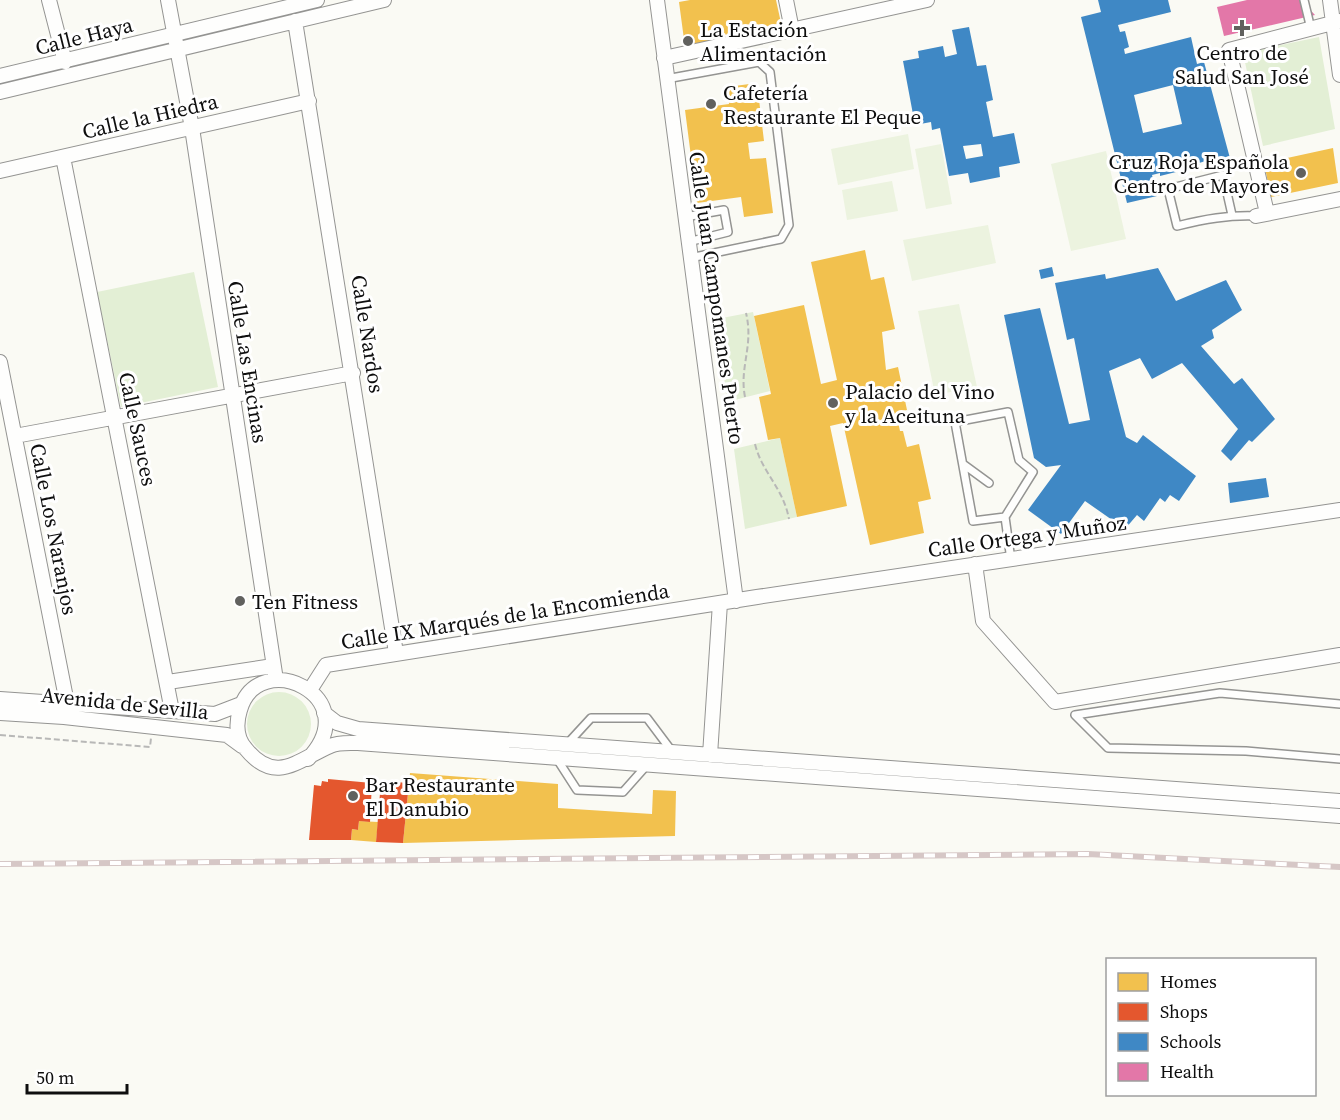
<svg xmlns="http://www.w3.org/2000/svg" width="1340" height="1120" font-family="'Source Serif 4',serif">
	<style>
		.green { fill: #e3efd5 }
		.pitch { fill: #ecf3df }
		.homes { fill: #f2c14e }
		.shops { fill: #e4572e }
		.schools { fill: #3f88c5; fill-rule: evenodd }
		.health { fill: #e377a8 }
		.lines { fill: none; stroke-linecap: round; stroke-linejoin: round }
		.service-casing { stroke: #949492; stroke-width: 10 }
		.minor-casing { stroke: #949492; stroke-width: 16 }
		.path { stroke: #b8b8b7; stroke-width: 2; stroke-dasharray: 6 3; stroke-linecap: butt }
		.service { stroke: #fefefd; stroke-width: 7 }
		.minor { stroke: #fefefd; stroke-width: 14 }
		.rail-casing { stroke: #d6c7c6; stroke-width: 6 }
		.rail { stroke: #fff; stroke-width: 4; stroke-dasharray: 11; stroke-linecap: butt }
		.poi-dot { fill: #61615e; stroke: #fff; stroke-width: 2 }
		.labels { text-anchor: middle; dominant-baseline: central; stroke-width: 6; stroke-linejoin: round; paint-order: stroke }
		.poi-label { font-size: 21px; fill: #0e0e0e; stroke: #fff; text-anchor: start }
		.street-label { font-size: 21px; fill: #0e0e0e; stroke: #fff }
	</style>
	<rect width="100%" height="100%" fill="#fafaf4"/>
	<path class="green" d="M1319,37L1335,129L1263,146L1243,53Z
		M194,272L218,387L121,407L97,292Z
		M753,312L770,391L727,402L717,319Z
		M780,438L797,517L745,529L734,449Z
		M247 724a32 32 0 1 1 64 0a32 32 0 1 1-64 0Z"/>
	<path class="pitch" d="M908,134L914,169L838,185L831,149Z
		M941,144L952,204L926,209L915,149Z
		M1106,151L1126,239L1071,251L1051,164Z
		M892,181L898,211L847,220L842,190Z
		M988,225L996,263L912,281L903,240Z
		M959,304L977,387L935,395L918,311Z"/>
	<path class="homes" d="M690,0H776L781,23L685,47L679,2Z
		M757,83L764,141L748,143L750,159L766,158L773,213L744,217L741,197L697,203L685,110L729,104L727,87Z
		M1333,148L1338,183L1271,197L1264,163Z
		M865,250L871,280L884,277L895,329L882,332L886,370L898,367L907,410L896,412L900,431H903L907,447L919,444L931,499L918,502L924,533L870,545L843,423L830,426L847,506L797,517L780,438L768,440L759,397L771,394L754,316L804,305L821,384L837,380L811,262Z
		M410,773L558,784V808L652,814L653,790L676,791L675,836L403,843Z
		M359,821L378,822L376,842L351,840L352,829L358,830Z"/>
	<path class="shops" d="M328,779L372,783L370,822L359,821L358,830L352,829L351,840H309L314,785L321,786L322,781L328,782Z
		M381,781L409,783L403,843L376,842Z"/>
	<path class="schools" d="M1098,0H1168L1171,12L1118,25L1120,32L1125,31L1129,47L1124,49L1125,54L1191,37L1197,64L1204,62L1231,162L1211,167L1209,160L1199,163L1200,166L1160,176V173L1152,175L1157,196L1127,203L1081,17L1101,12ZM1173,85L1182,124L1143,133L1134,95Z
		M969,27L977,66L986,65L993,100L986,102L993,137L1014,133L1020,163L999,167L1000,177L970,183L968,173L949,176L940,128L932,130L931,122L915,125L903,61L919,58L918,51L943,46L945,57L957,54L952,30ZM981,144L983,156L966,159L963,146Z
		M1052,267L1054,276L1041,279L1039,270Z
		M1158,268L1176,301L1226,280L1242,310L1212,330L1214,338L1201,346L1234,384L1242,378L1275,419L1252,442L1249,440L1231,461L1221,451L1238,429L1182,363L1152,379L1140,358L1109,371L1126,437L1137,443L1143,435L1196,476L1179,501L1170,495L1165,502L1160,498L1144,521L1137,515L1125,529L1085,501L1061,534L1028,510L1061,465L1046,467L1034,458L1004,315L1040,308L1069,424L1090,420L1074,338L1067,340L1055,283L1105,274L1106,279Z
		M1266,478L1269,497L1230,503L1228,483Z"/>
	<path class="health" d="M1247,0H1301L1315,15L1224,36L1217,7Z"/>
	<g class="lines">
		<defs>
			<path id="service" d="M1304,0L1311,29
				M666,79L759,62L770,72L789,225L781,239L690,258
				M1232,215L1223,175L1168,189L1177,226C1205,219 1228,215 1256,216
				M685,217L724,210L728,232L688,242
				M963,464L989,483
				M1005,517L973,521L955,422L1008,412L1019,460L1033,472L1005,517L1011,560
				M1340,704L1220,693L1075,715L1108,748L1246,751L1340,759
				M568,743L591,718H647L671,750
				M557,759L577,790L623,792L647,765"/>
			<path id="minor" d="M49,0L65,62
				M168,0L192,128L276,680
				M657,0L736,601
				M786,0L792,30
				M1330,0L1340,75
				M295,21L396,653
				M664,58L927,0
				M0,76L317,0
				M0,92L384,0
				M63,157L172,711
				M0,171L309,101
				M1267,213L1229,50L1340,21
				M1256,216L1340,199
				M0,362L67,703
				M15,436L353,373
				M975,564L983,621L1055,702L1340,655
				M168,682L273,666
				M310,690L326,665L757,597L1340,510
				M0,699L215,714L241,704
				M0,713L64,717L227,735L242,746
				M324,713L337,723L358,729L1340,801
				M710,755L720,603
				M308,759C368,696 258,646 240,710C236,723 236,738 246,749C276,786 299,759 330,746C338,742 349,743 358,743L1340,816"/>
		</defs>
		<use href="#service" class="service-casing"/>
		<use href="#minor" class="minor-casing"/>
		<path class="path" d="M745,397C739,367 754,346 746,313
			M755,444C762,473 783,487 789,519
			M0,735L150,747L151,738"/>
		<use href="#service" class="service"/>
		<use href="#minor" class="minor"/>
		<defs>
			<path id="rail" d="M0,864L1088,854L1340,867"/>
		</defs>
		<use href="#rail" class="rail-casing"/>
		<use href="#rail" class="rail"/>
	</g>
	<g class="poi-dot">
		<path d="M1239 19h6v6h6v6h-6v6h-6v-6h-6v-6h6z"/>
		<circle cx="688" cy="41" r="6"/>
		<circle cx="711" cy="104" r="6"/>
		<circle cx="1301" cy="173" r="6"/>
		<circle cx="833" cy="403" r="6"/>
		<circle cx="240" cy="601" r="6"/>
		<circle cx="353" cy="796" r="6"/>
	</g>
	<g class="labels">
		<g class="poi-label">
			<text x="700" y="29">La Estación<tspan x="700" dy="24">Alimentación</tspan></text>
			<text x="1242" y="52" text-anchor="middle">Centro de<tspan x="1242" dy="24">Salud San José</tspan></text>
			<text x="723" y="92">Cafetería<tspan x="723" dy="24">Restaurante El Peque</tspan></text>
			<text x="1289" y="161" text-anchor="end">Cruz Roja Española<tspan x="1289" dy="24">Centro de Mayores</tspan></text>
			<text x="845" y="391">Palacio del Vino<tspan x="845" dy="24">y la Aceituna</tspan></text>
			<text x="252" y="601">Ten Fitness</text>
			<text x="365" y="784">Bar Restaurante<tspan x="365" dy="24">El Danubio</tspan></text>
		</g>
		<g class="street-label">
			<text transform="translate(84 36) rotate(-14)">Calle Haya</text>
			<text transform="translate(150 116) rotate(-13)">Calle la Hiedra</text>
			<text transform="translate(717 298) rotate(82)">Calle Juan Campomanes Puerto</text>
			<text transform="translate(368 334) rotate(81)">Calle Nardos</text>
			<text transform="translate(248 362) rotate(81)">Calle Las Encinas</text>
			<text transform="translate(138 429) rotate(78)">Calle Sauces</text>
			<text transform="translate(54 529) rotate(79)">Calle Los Naranjos</text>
			<text transform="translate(1027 536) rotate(-8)">Calle Ortega y Muñoz</text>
			<text transform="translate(505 616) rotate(-9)">Calle IX Marqués de la Encomienda</text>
			<text transform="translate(125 703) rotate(6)">Avenida de Sevilla</text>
		</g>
	</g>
	<rect x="1106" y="958" width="210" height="138" fill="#ffffff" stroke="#9f9f9f" stroke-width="1.5"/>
	<rect x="1118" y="973" width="30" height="18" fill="#f2c14e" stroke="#9f9f9f" stroke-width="1.5"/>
	<text x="1160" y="988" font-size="18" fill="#0e0e0e">Homes</text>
	<rect x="1118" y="1003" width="30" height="18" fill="#e4572e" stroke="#9f9f9f" stroke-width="1.5"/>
	<text x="1160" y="1018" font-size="18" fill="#0e0e0e">Shops</text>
	<rect x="1118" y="1033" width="30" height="18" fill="#3f88c5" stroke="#9f9f9f" stroke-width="1.5"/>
	<text x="1160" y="1048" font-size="18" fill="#0e0e0e">Schools</text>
	<rect x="1118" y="1063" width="30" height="18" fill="#e377a8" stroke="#9f9f9f" stroke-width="1.5"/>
	<text x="1160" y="1078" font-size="18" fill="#0e0e0e">Health</text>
	<path d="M27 1084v9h100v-9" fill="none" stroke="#0e0e0e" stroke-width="3"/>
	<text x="36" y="1084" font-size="18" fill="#0e0e0e" stroke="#ffffff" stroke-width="4.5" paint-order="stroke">50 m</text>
</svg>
